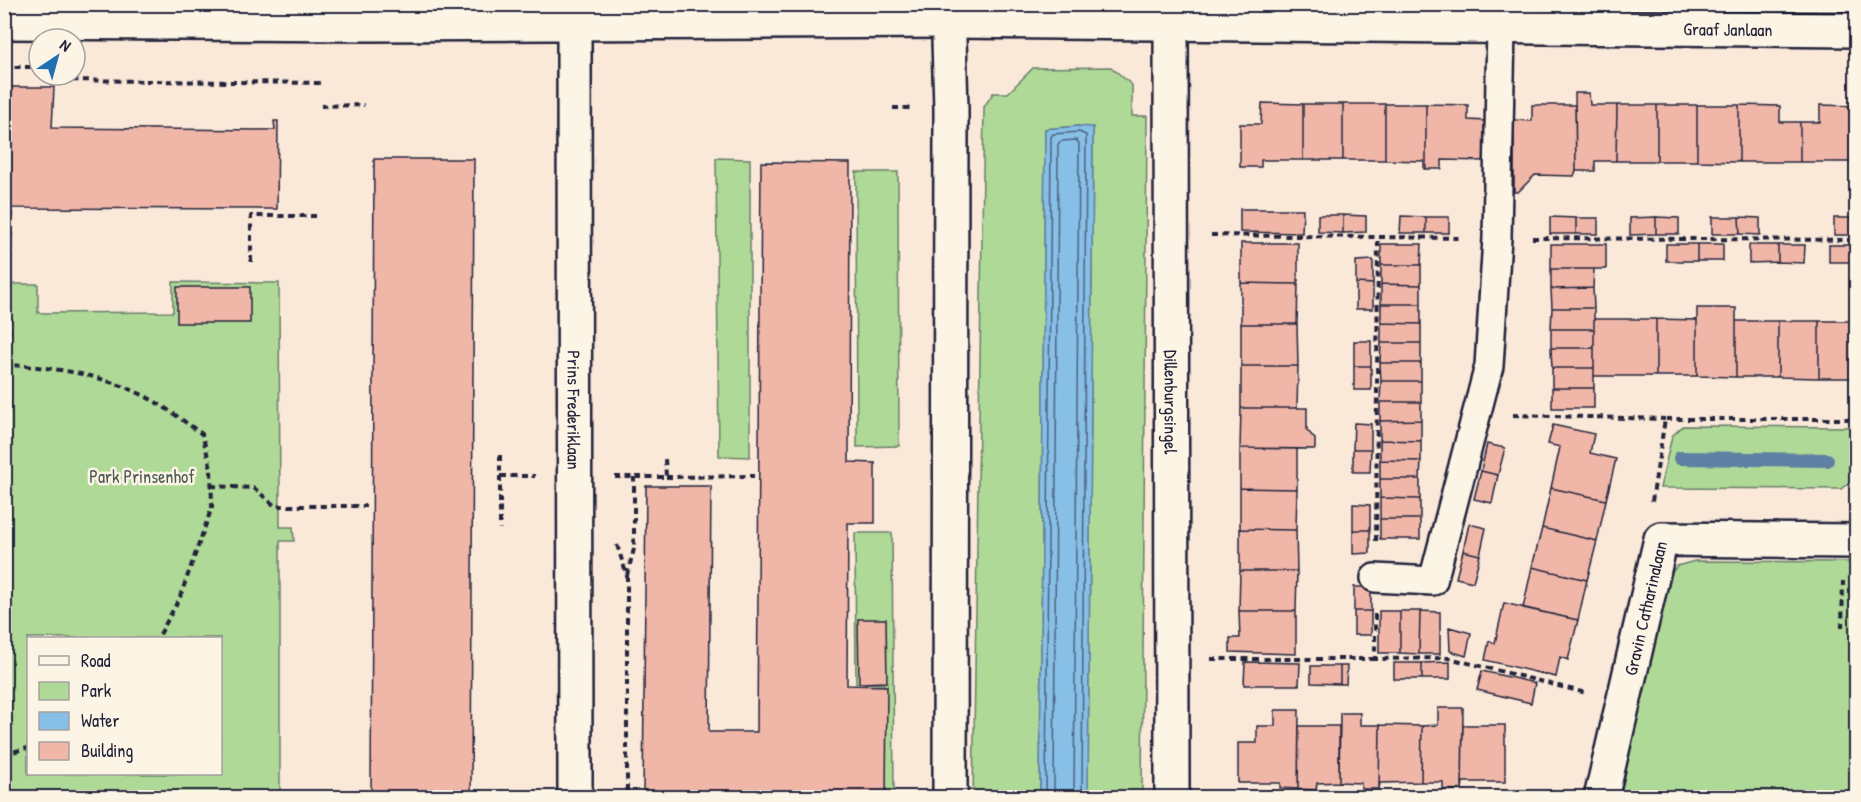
<svg xmlns="http://www.w3.org/2000/svg" width="1861" height="802" font-family="'Patrick Hand',sans-serif">
	<style>
		.green { fill: #afd997; stroke: #687e69; stroke-width: 1.5; fill-rule: evenodd }
		.water { fill: #88bfe6; stroke: #5f80a2; stroke-width: 1.5 }
		.lines { fill: none; stroke-linecap: round; stroke-linejoin: round }
		.shore { stroke: #4b617f; stroke-width: 1.5 }
		.stream { stroke: #5f80a2; stroke-width: 14 }
		.building { fill: #f0b7a9; stroke: #22223b; stroke-width: 1.5 }
		.service-casing { stroke: #22223b; stroke-width: 32 }
		.minor-casing { stroke: #22223b; stroke-width: 38 }
		.tertiary-casing { stroke: #22223b; stroke-width: 38 }
		.path { stroke: #22223b; stroke-width: 4; stroke-dasharray: 6 4.5; stroke-linecap: butt }
		.service { stroke: #fcf5e5; stroke-width: 27 }
		.minor { stroke: #fcf5e5; stroke-width: 33 }
		.tertiary { stroke: #fcf5e5; stroke-width: 33 }
		.labels { text-anchor: middle; dominant-baseline: central; stroke-width: 5; stroke-linejoin: round; paint-order: stroke }
		.street-label { font-size: 18px; fill: #22223b; stroke: #fcf5e5 }
		.park-label { font-size: 18px; fill: #4c5957; stroke: #fcf5e5 }
	</style>
	<rect width="100%" height="100%" fill="#fae9d9"/>
	<filter id="ink" filterUnits="userSpaceOnUse"><feTurbulence type="fractalNoise" baseFrequency=".0167" numOctaves="2"/><feDisplacementMap in="SourceGraphic" scale="12" xChannelSelector="R" yChannelSelector="G"/><feConvolveMatrix kernelMatrix="1 2 1 2 8 2 1 2 1" color-interpolation-filters="sRGB"/></filter>
	<g filter="url(#ink)">
		<path class="green" d="M1111,67L1132,85V116H1147L1142,797H1088L1093,128L1079,126L1045,129L1040,797L973,798L984,107L993,93H1008L1033,68Z
			M716,158L750,159V457L719,456Z
			M856,172H898L899,446L857,447Z
			M173,282L279,283L280,527H293L294,541H280V797L5,798V284H38V313L173,312ZM28,638H220V774H28Z
			M1683,426L1856,427L1854,480L1841,489L1660,488L1672,436Z
			M855,533H892L894,797H885L884,684L856,683Z
			M1695,561L1856,562V797L1630,798V792L1616,793L1665,581L1677,566Z"/>
		<path class="water" d="M1079,126L1093,127L1088,797H1040L1045,129Z"/>
		<g class="lines">
			<path class="shore" d="M1046,798L1051,137L1053,134L1079,132L1086,135L1082,798
				M1054,798L1058,144L1061,141L1076,140L1079,143L1074,798"/>
			<path class="stream" d="M1680,458L1827,460"/>
		</g>
		<path class="building" d="M4,87H54L52,128L275,130L274,121H278L277,209L4,208Z
			M1575,93H1589L1590,105H1617L1616,161H1595V171H1576Z
			M1262,103L1303,104V160H1261V167H1240V124H1261Z
			M1303,104H1343V160H1303Z
			M1343,104H1385V160H1343Z
			M1385,104H1426V169H1424V161L1385,160Z
			M1426,104L1468,105V120L1487,121V161L1442,160V169H1426Z
			M1532,105H1575L1576,171L1574,176L1535,175L1518,192H1514V120L1532,121Z
			M1617,105H1657V161H1616Z
			M1657,105H1697V161H1657Z
			M1697,105H1739V162L1697,161Z
			M1739,105L1780,106V122H1800V162H1739Z
			M1820,105L1856,106V162H1800V122H1820Z
			M374,159H474L471,798H371Z
			M761,162L850,163L849,462L875,463V523H848L847,685L887,686L886,798H643L646,486H711L709,732H757Z
			M1240,209H1303L1302,233L1240,232Z
			M1318,215H1343V233L1318,232Z
			M1343,215L1366,216V232L1343,233Z
			M1401,216L1426,217V233H1400Z
			M1426,217H1449V233H1426Z
			M1550,217L1576,218V234H1550Z
			M1656,217L1679,218V234H1656Z
			M1656,217V234L1630,235V218Z
			M1712,217H1739L1740,234H1712Z
			M1739,217L1760,218V235L1740,234Z
			M1576,218H1598V234H1576Z
			M1834,218H1856V235H1834Z
			M1241,243H1298V284L1241,283Z
			M1381,244H1422L1421,265H1381Z
			M1551,244H1606V269H1551Z
			M1666,244H1697V261H1666Z
			M1697,244H1723V261H1697Z
			M1749,245H1778V262L1749,263Z
			M1778,245H1805L1804,263L1778,262Z
			M1829,245H1856V262H1829Z
			M1373,260V284L1356,283V261Z
			M1381,265H1421V285L1381,284Z
			M1551,269H1594L1593,288L1551,289Z
			M1241,283L1298,284L1297,324H1241Z
			M1356,283L1373,284V309H1356Z
			M1381,284L1421,285V304H1381Z
			M177,287H250V323H177Z
			M1593,288L1594,308H1552L1551,289Z
			M1381,304H1421V324L1381,323Z
			M1552,308H1594V329H1551Z
			M1697,308H1736V377L1697,376Z
			M1594,319H1656V376H1594Z
			M1656,319L1697,320V376H1656Z
			M1736,321H1778V377H1736Z
			M1778,321H1819V378L1778,377Z
			M1819,321H1856V378H1819Z
			M1381,323L1421,324V343H1381Z
			M1241,324H1297L1298,366H1241Z
			M1551,329H1594V348H1551Z
			M1354,341H1371V366H1354Z
			M1381,343H1421V363H1380Z
			M1551,348H1594V368H1552Z
			M1380,363H1421V381H1381Z
			M1241,366H1298L1297,408H1241Z
			M1354,366H1371V390H1354Z
			M1552,368H1594V388H1552Z
			M1381,381H1421V402H1380Z
			M1552,388H1594V408H1552Z
			M1380,402H1421V420L1380,421Z
			M1241,408H1307V430L1315,439V449L1240,448Z
			M1421,420V441L1380,440V421Z
			M1354,423L1371,424V449H1353Z
			M1553,425L1594,434L1590,453L1616,459L1606,500L1551,488L1560,447L1548,444Z
			M1380,440L1421,441V461L1380,460Z
			M1487,444L1505,448L1498,475L1481,471Z
			M1240,448L1297,449V489L1240,488Z
			M1353,449H1371L1370,472H1353Z
			M1380,460L1421,461L1420,479H1380Z
			M1481,471L1498,475L1492,503L1474,499Z
			M1380,479H1420V499L1380,498Z
			M1240,488L1297,489L1296,530L1240,529Z
			M1551,488L1606,500L1597,541L1542,528Z
			M1380,498L1420,499V519H1380Z
			M1353,504L1370,505V530H1353Z
			M1380,519H1420V539H1380Z
			M1469,524L1486,528L1480,555L1463,551Z
			M1542,528L1597,541L1587,580L1532,567Z
			M1240,529L1296,530L1297,571H1240Z
			M1353,530H1370V553L1353,554Z
			M1463,551L1480,555L1473,582L1456,578Z
			M1532,567L1587,580L1578,620L1523,608Z
			M1240,571H1297L1296,611H1239Z
			M1354,587H1371V611H1354Z
			M1504,603L1578,620L1568,660L1560,657L1556,677L1485,660L1489,641L1495,643Z
			M1239,611H1296V654L1230,652V638H1240Z
			M1354,611H1371V635H1354Z
			M1379,611H1400V653H1379Z
			M1400,611H1420L1419,654L1400,653Z
			M1420,611L1440,612V654H1419Z
			M858,619H886L887,682L859,683Z
			M1449,627L1471,633L1466,656L1450,651Z
			M1245,662L1300,663L1299,685H1244Z
			M1450,662V679H1422V663Z
			M1394,663H1422V679H1394Z
			M1311,666H1340V684L1311,683Z
			M1340,666H1347L1346,684H1340Z
			M1482,671L1535,683L1531,703L1477,690Z
			M1438,708H1463L1462,790H1443V782H1421L1422,726L1438,725Z
			M1275,710H1299L1298,789L1280,788V783H1238V743H1257V726H1275Z
			M1340,713H1360V725H1380L1379,789H1361V783L1339,782Z
			M1380,725L1422,726L1421,782L1380,783L1379,789Z
			M1463,725H1505V782H1463L1462,790Z
			M1299,726H1339V782L1317,783L1316,790L1298,789Z"/>
		<g class="lines">
			<defs>
				<path id="service" d="M1607,27L1608,4
					M1375,578L1433,581L1489,366L1497,238L1501,26"/>
				<g id="minor">
					<path id="s1" d="M1171,4L1172,798"/>
					<path id="s2" d="M4,22L369,24L950,21L1856,30"/>
					<path id="s3" d="M574,23L575,798"/>
					<path id="s4" d="M1601,798L1661,539L1856,541"/>
				</g>
				<path id="tertiary" d="M948,4L951,109L950,798"/>
			</defs>
			<use href="#service" class="service-casing"/>
			<use href="#minor" class="minor-casing"/>
			<use href="#tertiary" class="tertiary-casing"/>
			<path class="path" d="M4,67H39
				M53,75L60,80L322,83
				M321,106L364,105
				M893,108H911
				M1211,235L1461,238
				M1532,238L1856,240
				M251,262V216H320
				M4,365C53,366 110,376 152,400C170,410 186,423 202,434L211,468L212,507L180,597L158,638
				M9,365L11,208
				M1513,415L1665,419
				M500,455V529
				M500,476H535
				M615,477H666L665,459
				M666,477L754,476
				M211,486L254,488L275,506H366
				M1652,501L1665,419H1856
				M1376,541L1378,238
				M617,545L627,576V798
				M627,575L634,549V477
				M1375,614V659L1449,658L1586,693
				M1842,628L1843,581
				M1211,659H1375
				M4,754L28,748"/>
			<use href="#service" class="service"/>
			<use href="#minor" class="minor"/>
			<use href="#tertiary" class="tertiary"/>
		</g>
	</g>
	<g class="labels">
		<g class="street-label">
			<text stroke="none"><textPath href="#s2" startOffset="1724">Graaf Janlaan</textPath></text>
			<text stroke="none"><textPath href="#s1" startOffset="398">Dillenburgsingel</textPath></text>
			<text stroke="none"><textPath href="#s3" startOffset="387">Prins Frederiklaan</textPath></text>
			<text stroke="none"><textPath href="#s4" startOffset="195">Gravin Catharinalaan</textPath></text>
		</g>
		<g class="park-label">
			<text x="142" y="476">Park Prinsenhof</text>
		</g>
	</g>
	<rect width="1861" height="802" fill="none" stroke="#fcf5e5" stroke-width="24"/>
	<rect x="12" y="12" width="1837" height="778" fill="none" stroke="#22223b" stroke-width="2" filter="url(#ink)"/>
	<rect x="27" y="637" width="195" height="138" fill="#fcf5e5" stroke="#a5a1a1" stroke-width="1.5"/>
	<rect x="39" y="656" width="30" height="9" fill="#fcf5e5" stroke="#a5a1a1" stroke-width="1.5"/>
	<text x="81" y="667" font-size="18" fill="#22223b">Road</text>
	<rect x="39" y="682" width="30" height="18" fill="#afd997" stroke="#a5a1a1" stroke-width="1.5"/>
	<text x="81" y="697" font-size="18" fill="#22223b">Park</text>
	<rect x="39" y="712" width="30" height="18" fill="#88bfe6" stroke="#a5a1a1" stroke-width="1.5"/>
	<text x="81" y="727" font-size="18" fill="#22223b">Water</text>
	<rect x="39" y="742" width="30" height="18" fill="#f0b7a9" stroke="#a5a1a1" stroke-width="1.5"/>
	<text x="81" y="757" font-size="18" fill="#22223b">Building</text>
	<g transform="translate(57 57) rotate(36)"><circle r="28" fill="#fcf5e5" stroke="#a5a1a1" stroke-width="1.5"/>
	<path d="M0-4.5L10 22L0 15L-10 22Z" fill="#1f6fb2"/>
	<text y="-9" font-size="16" font-weight="bold" text-anchor="middle" fill="#22223b">N</text>
	</g>
</svg>
